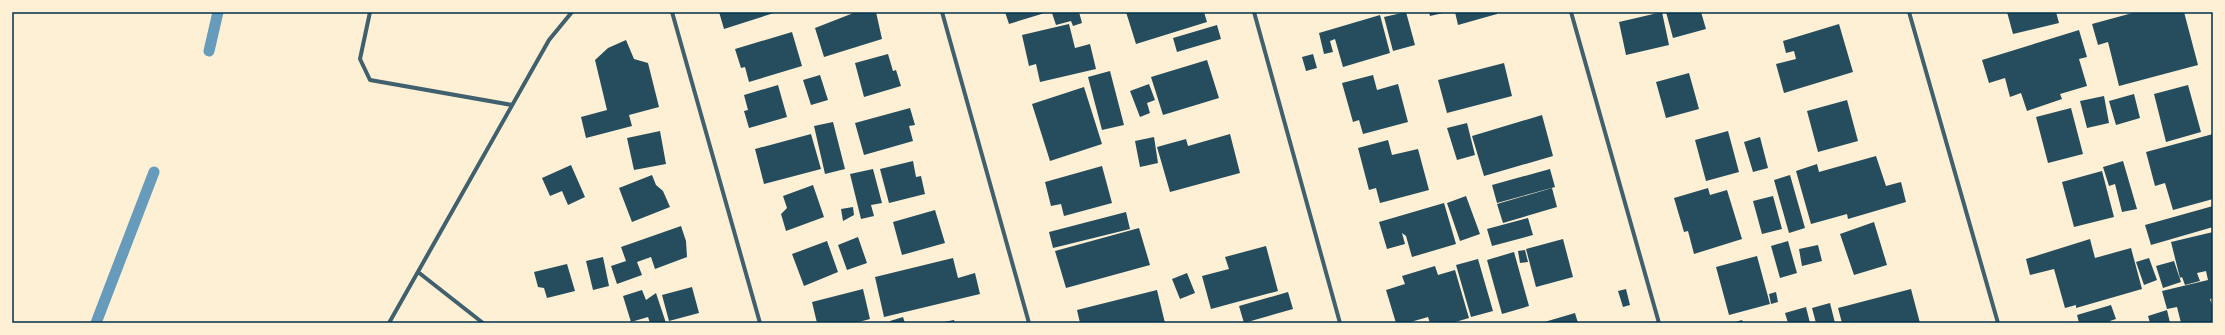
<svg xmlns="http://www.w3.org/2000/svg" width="2225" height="335" font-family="Inter,sans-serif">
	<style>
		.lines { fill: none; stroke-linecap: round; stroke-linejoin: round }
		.stream { stroke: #669bbc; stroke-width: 11 }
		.building { fill: #264d5e }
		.minor { stroke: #3f606c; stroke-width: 4 }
		.neatline { fill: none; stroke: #003049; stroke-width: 1.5 }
	</style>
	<rect width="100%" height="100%" fill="#fdf0d5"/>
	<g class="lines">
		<path class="stream" d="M209,51L218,12
			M96,323L154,172"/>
	</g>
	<path class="building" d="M719,12H777L724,29Z
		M856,12H876L882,39L824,57L815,28Z
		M1005,12H1048L1009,24Z
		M1056,12H1079L1082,23L1073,26L1071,21L1056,25L1052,13Z
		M1126,12H1204L1207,22L1136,44Z
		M1406,12L1415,45L1393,51L1384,17Z
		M1429,12H1443V13L1430,16Z
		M1455,12H1497V14L1458,25Z
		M1662,12L1669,45L1626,55L1619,22Z
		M1666,12H1701L1706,29L1673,38Z
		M2007,12H2056L2059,23L2013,34Z
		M2136,12H2184L2198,65L2119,86L2108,42L2098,45L2092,24Z
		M1380,15L1390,53L1343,67L1335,39L1330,41L1333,52L1324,54L1319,33Z
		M1069,24L1075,48L1090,44L1096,69L1040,82L1036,64L1029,66L1022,35Z
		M1839,24L1853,72L1784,93L1776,64L1796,59L1794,51L1786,53L1783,41Z
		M1217,25L1221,39L1177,52L1173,38Z
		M2079,30L2087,57L2079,59L2087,86L2060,94L2062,99L2027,111L2021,93L2010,97L2005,78L1989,83L1982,60Z
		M792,32L802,66L749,82L745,67L741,68L735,49Z
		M626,40L634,59L648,63L659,107L629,115L632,126L586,138L581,117L607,110L595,60L608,48Z
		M888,54L893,71L896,70L901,86L864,97L855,63Z
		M1313,54L1317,68L1306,71L1302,57Z
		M1207,60L1219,98L1163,115L1151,77Z
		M1504,63L1512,96L1447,113L1438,80Z
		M1110,71L1124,125L1102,130L1088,77Z
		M1689,73L1699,109L1666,118L1656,82Z
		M820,75L828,100L811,105L803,80Z
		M1373,75L1377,90L1398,84L1408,122L1363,134L1359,120L1353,122L1342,83Z
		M1149,84L1155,100L1147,103L1150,113L1140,117L1130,91Z
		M778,85L787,117L749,128L744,111L748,110L744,95Z
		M2188,85L2201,132L2166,142L2154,94Z
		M1084,87L1102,144L1050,161L1032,104Z
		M2134,94L2140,118L2116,125L2109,101Z
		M2104,96L2109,123L2087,128L2080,101Z
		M1847,100L1858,141L1818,152L1807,111Z
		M910,108L915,125L909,126L913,141L864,155L855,123Z
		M2071,108L2083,154L2048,163L2036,117Z
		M1542,115L1553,156L1484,176L1472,136Z
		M833,122L845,169L825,174L814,126Z
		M1467,123L1475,155L1457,160L1447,128Z
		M660,131L666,164L634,170L627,138Z
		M1728,131L1739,172L1706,181L1695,140Z
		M811,134L821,169L764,184L755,149Z
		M1230,134L1240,173L1170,192L1157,147L1186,139L1188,146Z
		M2213,134V199L2173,210L2165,183L2155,186L2146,152Z
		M1154,137L1158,163L1140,167L1135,141Z
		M1760,137L1768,168L1753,172L1744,142Z
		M1388,140L1392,155L1418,149L1429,190L1380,203L1376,188L1369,190L1358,148Z
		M1876,156L1886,186L1901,182L1906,202L1848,219L1847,214L1811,224L1796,171L1817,164L1819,172Z
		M913,161L916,177L921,176L925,194L889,203L880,169Z
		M2123,161L2137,209L2122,212L2115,184L2109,186L2103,167Z
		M571,165L585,197L568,205L562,191L550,196L542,178Z
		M1102,166L1112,203L1064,216L1061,204L1051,206L1045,182Z
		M873,169L882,203L871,205L874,216L861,219L850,174Z
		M1550,169L1555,187L1497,203L1492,185Z
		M2102,171L2114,217L2074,227L2062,182Z
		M652,175L656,185L663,191L670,207L632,222L619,188Z
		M1790,175L1805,228L1789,233L1774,180Z
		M813,185L824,217L786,231L781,214L787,208L783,196Z
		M1552,188L1557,207L1503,223L1497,204Z
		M1708,188L1710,195L1727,190L1742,239L1694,254L1688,231L1684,232L1674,198Z
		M1466,196L1480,234L1460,241L1447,203Z
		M1773,196L1782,229L1762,234L1753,201Z
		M1444,203L1456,244L1412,257L1406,236L1402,233L1405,244L1387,249L1379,222Z
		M2213,206V227L2151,245L2145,225Z
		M853,207L854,215L843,221L841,209Z
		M935,210L945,243L902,255L893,222Z
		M1126,212L1130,229L1053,248L1049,232Z
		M1528,218L1533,235L1492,246L1487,229Z
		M1874,222L1887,265L1854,275L1840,234Z
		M681,226L686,241L687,257L655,269L651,257L637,262L642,275L617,284L611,266L626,261L621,247Z
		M1139,228L1150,265L1066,288L1055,251Z
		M2213,232V298L2210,299L2213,308V323H2181L2177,307L2167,309L2162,291L2208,280L2206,271L2197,273L2200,281L2185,285L2182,277L2180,278L2171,242Z
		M858,237L867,263L847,270L838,245Z
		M1563,239L1573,277L1536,287L1526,249Z
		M2090,239L2095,258L2131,248L2142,289L2076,308V305L2065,308L2054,269L2030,275L2026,259Z
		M827,241L838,272L804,286L792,254Z
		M1788,241L1797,273L1780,278L1771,246Z
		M1818,245L1822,261L1802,266L1799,249Z
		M1266,246L1278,291L1211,309L1202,276L1229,269L1225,257Z
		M1525,250L1528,262L1520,263L1518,251Z
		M1514,252L1529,306L1502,314L1487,260Z
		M1757,256L1770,304L1729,315L1716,267Z
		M603,257L609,286L593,290L586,261Z
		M953,258L958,278L975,273L980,294L884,317L875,277Z
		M2149,258L2157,280L2144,285L2136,262Z
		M1478,259L1493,311L1471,317L1456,265Z
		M2174,261L2181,282L2163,288L2156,266Z
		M567,264L575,291L547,298L544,288L538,287L534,272Z
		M1435,266L1438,275L1455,270L1469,318L1452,323H1430L1428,317L1407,323H1396L1386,290L1405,284L1402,276Z
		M1187,273L1195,293L1180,299L1172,279Z
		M692,287L699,313L669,321L662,295Z
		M863,289L870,319L855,323H817L812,302Z
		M1626,289L1630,305L1623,307L1618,291Z
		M1911,289L1920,323H1842L1838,308Z
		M642,290L646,300L656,293L666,323H650L648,317L631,322L623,296Z
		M1157,290L1165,323H1080L1077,310Z
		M1288,292L1293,309L1244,323L1239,306Z
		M1776,292L1778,302L1771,304L1769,294Z
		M1830,303L1835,323H1816L1812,308Z
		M2111,305L2116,319L2110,321V323H2079L2077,315Z
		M1806,307L1810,323H1788L1785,313Z
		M2167,310L2170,323H2150L2148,316Z
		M1575,313L1578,323H1541Z
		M903,317L905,323H890V321Z
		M954,320L955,323H944V322Z
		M1742,320L1743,323H1732Z"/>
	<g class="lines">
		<path class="minor" d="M370,12L360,59L370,80L512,105
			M672,12L760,323
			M942,12L1029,323
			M1254,12L1340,323
			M1571,12L1659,323
			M1909,12L1998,323
			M418,272L483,323
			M389,323L549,40L572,12"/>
	</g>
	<rect width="2225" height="335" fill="none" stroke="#fdf0d5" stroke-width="26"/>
	<rect x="13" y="13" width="2199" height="309" class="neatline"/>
</svg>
